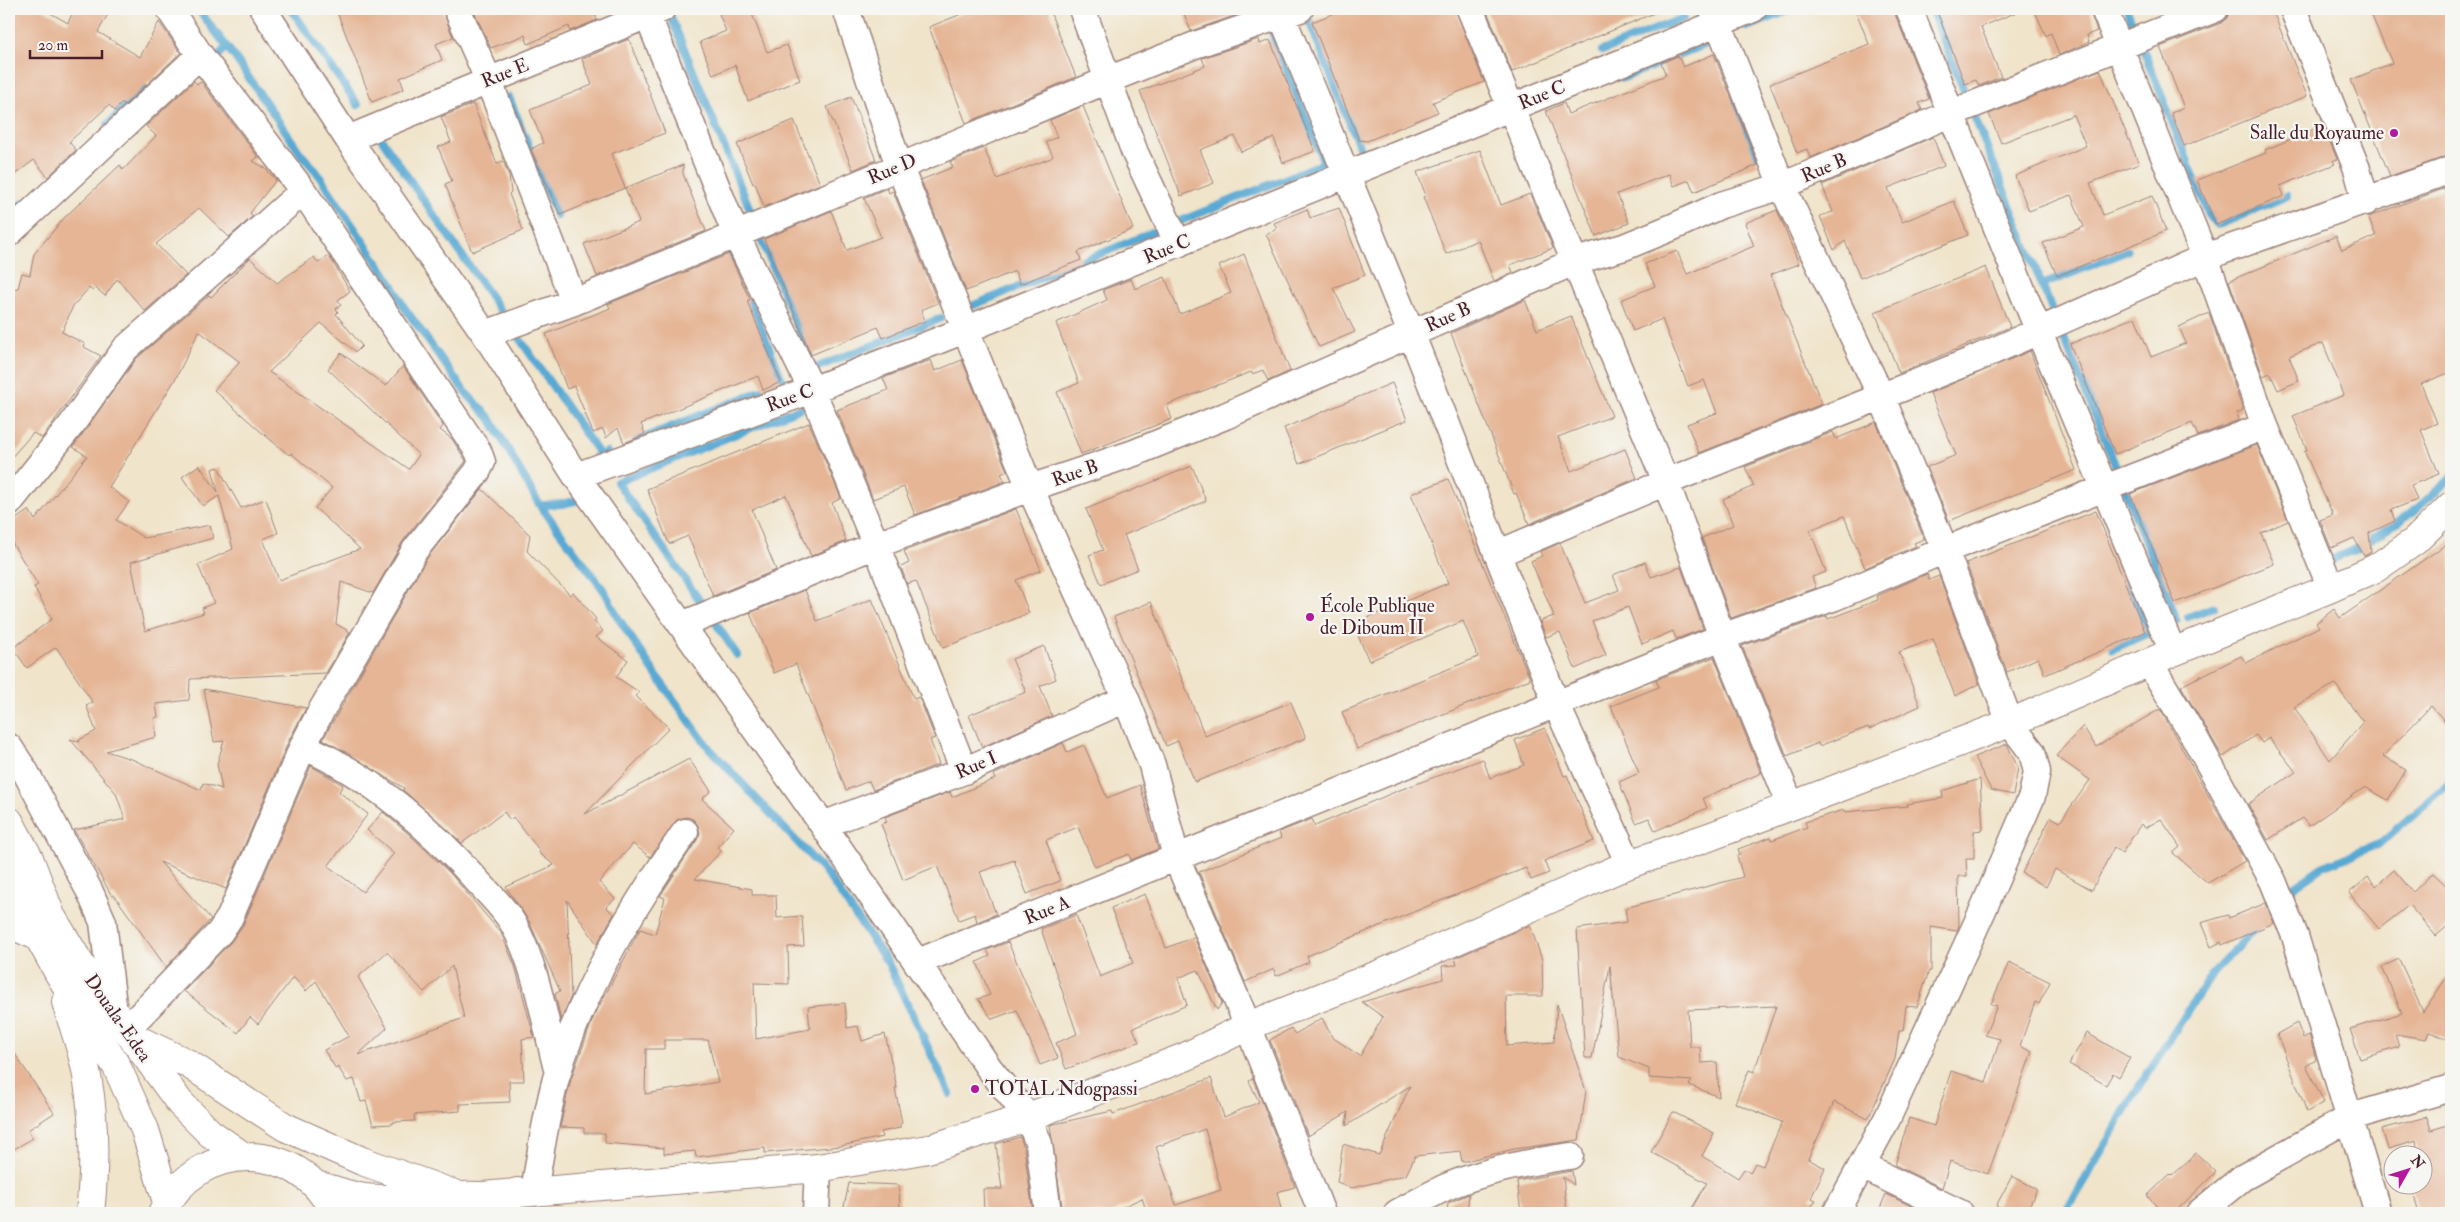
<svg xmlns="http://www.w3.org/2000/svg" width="2460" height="1222" font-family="'IM FELL Double Pica',serif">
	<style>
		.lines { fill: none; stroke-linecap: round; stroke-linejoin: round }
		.stream { stroke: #59a9d3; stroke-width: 8 }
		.building { fill: #e5b595; fill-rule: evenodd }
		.minor-casing { stroke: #9d827a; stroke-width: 29 }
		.major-casing { stroke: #9d827a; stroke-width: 30 }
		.highway-casing { stroke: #9d827a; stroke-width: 30 }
		.minor { stroke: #fff; stroke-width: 26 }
		.major { stroke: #fff; stroke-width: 28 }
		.highway { stroke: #fff; stroke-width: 28 }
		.poi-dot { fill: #b5179e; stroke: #f6f6f2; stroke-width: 2 }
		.labels { text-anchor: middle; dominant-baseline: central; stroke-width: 4.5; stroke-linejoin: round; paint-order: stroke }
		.street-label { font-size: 19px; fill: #4a1f2b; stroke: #f6f6f2 }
		.poi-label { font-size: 19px; fill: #4a1f2b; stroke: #f6f6f2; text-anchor: start }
	</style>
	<rect width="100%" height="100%" fill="#f6f6f2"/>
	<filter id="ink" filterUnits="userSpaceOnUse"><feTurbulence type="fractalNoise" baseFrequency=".02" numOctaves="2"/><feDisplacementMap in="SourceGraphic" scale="10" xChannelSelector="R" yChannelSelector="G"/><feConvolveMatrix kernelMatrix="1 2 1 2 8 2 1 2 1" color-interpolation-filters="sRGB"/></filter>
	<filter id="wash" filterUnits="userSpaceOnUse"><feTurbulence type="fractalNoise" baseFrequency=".0096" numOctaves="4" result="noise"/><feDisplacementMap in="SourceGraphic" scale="20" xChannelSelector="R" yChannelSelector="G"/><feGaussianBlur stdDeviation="1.12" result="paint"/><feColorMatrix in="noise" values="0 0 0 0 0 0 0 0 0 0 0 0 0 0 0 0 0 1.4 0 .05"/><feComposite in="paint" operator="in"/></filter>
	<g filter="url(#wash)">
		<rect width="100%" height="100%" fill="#f0e4ca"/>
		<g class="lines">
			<path class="stream" d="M198,9L234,56L301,154L316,171L392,284L404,307L465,392L490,418L539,504L605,592L617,616L656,675L709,748L826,873L888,963L950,1094
				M291,9L358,105
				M1931,9L2053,312
				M2127,9L2210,217L2215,223L2221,224L2287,196
				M671,17L753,217
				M1308,18L1361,151
				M1269,25L1325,165
				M1747,27L1793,9
				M1602,51L1683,18
				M211,63L224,50
				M1623,78L1714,41
				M509,97L557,216
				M1737,103L1740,112L1738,113L1756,155
				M108,124L144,88
				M376,131L600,455L607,452
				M9,215L23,203
				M1173,224L1324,163
				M758,231L809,356
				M2042,285L2127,251
				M964,309L1159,230
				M2062,333L2116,467
				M813,369L941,318
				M638,440L783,382L730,252
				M2123,485L2177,620
				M545,505L562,504L579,500
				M2368,542L2413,512L2451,478
				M2113,543L2149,631
				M2333,559L2360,547
				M705,608L617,482L801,408
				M2188,617L2214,607
				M713,619L737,655
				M2113,649L2148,633
				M2065,1213L2142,1082L2211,975L2296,885L2322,867L2379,844L2451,782"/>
		</g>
		<g id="blocks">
			<path class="building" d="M9,9H43L68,23L74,9H111L98,32L140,57L159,22L178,49L177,56L125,105L122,102L115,111L109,105L69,142L76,150L48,177L34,160L9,179Z
				M336,9H442L453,37L436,44L442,60L400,78L404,89L372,102Z
				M473,9H609L595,15L597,20L570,31L569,26L528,44L525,35L491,48Z
				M734,9H750L767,52L787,45L800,80L748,101L735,65L713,75L700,42L726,31L719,14Z
				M974,9H1049L1076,77L966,123L929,27Z
				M1182,9H1247L1248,11L1191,31Z
				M1345,9H1455L1484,82L1433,102L1438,112L1367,141L1359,140L1312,22Z
				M1486,9H1664L1512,72Z
				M1855,9H1893L1929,99L1919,103L1922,110L1810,158L1807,149L1797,153L1770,84L1869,44Z
				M1936,9H2024L1981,27L2001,77L1979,86L1976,80L1965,84Z
				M2034,9H2089L2097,31L2087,35L2089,42L2059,55L2051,33L2046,36Z
				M2235,9H2272L2307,96L2184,146L2171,113L2184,108L2160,47L2221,23L2227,18L2230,11Z
				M2369,9H2451V155L2390,176L2351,80L2392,63Z
				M629,39L665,133L611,154L625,188L560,215L531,149L543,143L530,110L592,85L582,59Z
				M1259,39L1260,44L1270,40L1315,151L1283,163L1274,138L1241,152L1235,136L1200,150L1214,183L1181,196L1140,91L1205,66L1202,58Z
				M1714,54L1758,165L1694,192L1689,180L1674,186L1669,174L1617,194L1629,223L1596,236L1546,111L1564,103L1568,114L1666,75L1661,63L1678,56L1683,67Z
				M2100,70L2139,164L2090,183L2103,215L2152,196L2166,231L2057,276L2043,243L2084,227L2071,195L2029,211L2015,176L2086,146L2073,115L2001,143L1989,114Z
				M194,81L197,84L201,82L258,157L253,161L265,168L276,180L250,213L253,216L229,237L199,208L156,244L186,275L145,311L117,279L105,296L96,288L93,291L89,288L73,306L62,332L85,344L84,347L101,356L42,438L33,433L9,460V292L12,293V289L18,288L22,273L30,275L34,254L65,217L120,165L123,170L156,136L146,126Z
				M851,97L876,160L853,170L827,107Z
				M473,104L497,164L503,161L509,176L511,192L509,194L523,230L472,252L445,184L452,181L438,147L451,142L441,117Z
				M1083,106L1133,229L1078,252L1081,260L1020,284L1015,271L966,291L921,180L953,167L950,162L984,148L997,179L1051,158L1053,156L1046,142L1057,137L1050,120Z
				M794,120L820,184L764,207L755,183L753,184L737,144Z
				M2319,127L2324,138L2328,137L2337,159L2333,161L2335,164L2280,186L2284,196L2216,225L2197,180L2266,153L2265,150Z
				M1933,137L1944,166L1888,188L1902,222L1954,201L1968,235L1860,278L1845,241L1834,250L1820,216L1833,212L1822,185Z
				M1480,150L1501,205L1530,194L1553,248L1510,265L1513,272L1494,281L1478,240L1446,254L1423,197L1426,196L1417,172Z
				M683,165V174L706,231L597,276L584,244L639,222L625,188Z
				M2451,186V372L2421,384L2437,423L2421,430L2439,474L2411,485L2417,500L2391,510L2395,521L2369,533L2371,552L2368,554L2364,556L2354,538L2331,548L2320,520L2333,515L2304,451L2307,450L2293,416L2344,395L2323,343L2289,356L2299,381L2278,390L2270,373L2263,376L2229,281L2336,236L2342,250L2376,236L2368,217Z
				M887,188L889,193L893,191L938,303L921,310L925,321L883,338L878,327L811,355L764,239L831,211L847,250L881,237L864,198Z
				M1339,208L1365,275L1333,288L1355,332L1319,347L1266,234L1277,229L1274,223L1307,209L1310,218Z
				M1777,210L1799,264L1770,275L1822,404L1699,453L1687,424L1717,413L1704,380L1688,386L1662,319L1633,331L1621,300L1655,286L1645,264L1677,251L1687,274L1754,246L1745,223Z
				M729,254L750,300L747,301L781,382L763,390L758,376L641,424L645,434L624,443L618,428L606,438L603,429L593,433L574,386L567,389L546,334L610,308L608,304Z
				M1244,254L1290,371L1268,381L1263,370L1252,374L1251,372L1167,405L1172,419L1081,454L1057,392L1079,383L1056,323L1107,300L1103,290L1131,279L1135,289L1165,277L1180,314L1231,293L1219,266Z
				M329,256L350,291L338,300L341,305L336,309L338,312L336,314L362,346L356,352L321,323L269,372L409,469L419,455L328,369L341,353L386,386L403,366L443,426L440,430L452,439L466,461L403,541L373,593L341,582L336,624L350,632L326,673L190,679L189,700L156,704L158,717L154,718L156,737L106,751L134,760L201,790L203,783L222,789L217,764L224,741L214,742L204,689L306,708L289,740L226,889L160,862L211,919L166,967L114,895L112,896L74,830L125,819L116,793L70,739L80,742L79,740L96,731L86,705L93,703L56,647L27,668L13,648L52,619L34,587L38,585L9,538V524L29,510L35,520L87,456L73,447L136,359L209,295L211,297L250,258L277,283L314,257L318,263ZM199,331L240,362L214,390L260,431L289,455L291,453L332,488L315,508L360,549L279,580L263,539L278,533L266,499L241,508L218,467L212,469L218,492L199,465L182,477L203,506L219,496L233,549L198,565L214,603L202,608L204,613L145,631L131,562L213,538L210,525L144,538L116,520L129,502L109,487L176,378Z
				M1986,267L2010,327L1899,373L1875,312Z
				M1525,300L1537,330L1571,316L1612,416L1558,437L1571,471L1625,449L1637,478L1529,524L1516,493L1514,494L1451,333Z
				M2209,313L2243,410L2237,413L2239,420L2198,436L2192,423L2115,454L2070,344L2135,317L2151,357L2186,343L2179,327Z
				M2030,351L2076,470L1949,521L1927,467L1956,455L1930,393Z
				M931,360L935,371L962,360L1007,471L1001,474L1005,481L915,515L904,487L873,499L837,410L888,390L883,378Z
				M1392,383L1407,420L1299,464L1284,428Z
				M1876,422L1924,539L1914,543L1916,546L1865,568L1844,516L1810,530L1826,572L1812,577L1816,588L1731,618L1702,538L1733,525L1723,499L1754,486L1745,467L1833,432L1836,439Z
				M809,423L841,498L832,503L846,541L811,556L786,495L752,510L776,570L713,596L688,536L669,544L647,489Z
				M2257,445L2288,521L2261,533L2274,564L2175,603L2130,494Z
				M1192,466L1206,501L1124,535L1138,569L1101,584L1089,555L1103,550L1086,509Z
				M1448,479L1530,679L1357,749L1342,712L1478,657L1463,621L1369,661L1353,624L1448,583L1411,494Z
				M482,489L530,535L527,551L570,595L573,592L596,619L594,621L603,631L596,637L628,660L616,677L639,692L636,696L669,728L585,814L689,759L711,791L702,799L734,828L717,847L722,850L695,879L752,889V895H776L777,918L802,916L804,946L788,947L789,984L754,983L756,1039L810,1029L808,1007L845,1003L847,1028L858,1026L862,1041L885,1034L897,1088H895L902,1123L900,1124V1128L881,1132L882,1137L841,1146L765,1153V1148L696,1157L695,1151L664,1154V1148L605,1143V1133H584V1128L560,1127L571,1079L594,1016L640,929L655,934L665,898L660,896L697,840L700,833L698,825L693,819L687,817L678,819L650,857L633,844L599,882L615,899L606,907L614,914L597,944L567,900L571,996L561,1020L555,994L560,991L529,921L506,887L554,865L539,853L540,851L513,817L510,820L504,812L462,843L403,790L404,788L323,739L427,558ZM664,1040H708L718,1082L645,1094L646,1049H664Z
				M1016,509L1041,570L1016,580L1029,613L943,648L916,581L907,584L901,567L909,563L904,551Z
				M2096,511L2145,632L2045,675L2038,658L2007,672L1966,563Z
				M2451,541V728L2431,706L2383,756L2406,770L2388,800L2365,787L2309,826L2302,818L2268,840L2248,804L2296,772L2269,738L2262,743L2256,735L2223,757L2181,686L2241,656L2246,663L2319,627L2316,623L2334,609L2340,618ZM2335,684L2363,722L2330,760L2294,707Z
				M1560,543L1585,603L1619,590L1613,575L1645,562L1651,577L1681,567L1703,629L1676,639L1673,631L1642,644L1628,607L1592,621L1606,655L1575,669L1560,632L1546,637L1540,621L1554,616L1531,561L1542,556L1540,552Z
				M1927,574L1929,580L1939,576L1979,684L1955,696L1933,639L1899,652L1920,706L1869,729L1868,727L1819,746L1818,743L1787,756L1742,646L1827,616L1828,619L1878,600L1877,596Z
				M805,590L817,621L872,599L914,699L919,697L935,738L930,740L939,764L873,790L869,781L846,790L796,664L774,673L750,613Z
				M1151,602L1205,736L1291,702L1306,738L1195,782L1178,741L1166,746L1114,617Z
				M1044,646L1056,679L1040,686L1052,716L982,747L969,715L1026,692L1012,659Z
				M1714,657L1761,773L1703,798L1707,808L1655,831L1649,818L1636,823L1619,782L1639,773L1611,706L1659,687L1656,680Z
				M2160,709L2245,861L2208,883L2173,853L2180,847L2161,819L2145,828L2141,824L2122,853L2114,847L2092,890L2055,869L2046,887L2022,873L2051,817L2060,822L2090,780L2056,756L2083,726L2096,747Z
				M1545,728L1564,776L1567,775L1594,841L1544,861L1549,873L1531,880L1526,868L1440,901L1307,956L1309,962L1276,976L1274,969L1245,982L1199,872L1281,838L1279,832L1312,819L1315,826L1397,791L1483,759L1490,778L1524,765L1515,740Z
				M1063,743L1067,752L1084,745L1107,798L1140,785L1158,849L1131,860L1129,854L1095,867L1078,827L1046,840L1060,881L1027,894L1014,860L980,872L996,914L977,922L975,914L959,920L937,866L903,880L881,824L887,822L885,817L950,792L952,797L995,779L993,775Z
				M2007,744L2018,768L2013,795L1991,790L1974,757Z
				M311,766L343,785L339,792L368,814L328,866L363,892L394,853L367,830L383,812L410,835L450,873L501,933L515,966L534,1037L522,1039L524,1081H509L510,1102L460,1104V1111L414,1115L415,1121L393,1122V1124L373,1125L366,1101L361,1102L354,1079L347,1081L338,1067L336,1069L324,1050L349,1036L316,981L306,991L293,977L258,1024L250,1017L238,1033L184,991L231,942L243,925ZM387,952L424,992L452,966L464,1018L358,1055L387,1028L358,977Z
				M1980,779L1983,830L1974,831V859H1966L1967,876H1958L1959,925L1957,931L1931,927V971H1929L1917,1007L1906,1006L1903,1031H1899L1895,1059L1868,1119L1834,1102L1808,1159L1825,1168L1811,1198L1816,1200L1808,1213H1689L1707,1183L1651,1152L1673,1112L1714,1133L1702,1156L1738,1178L1744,1169L1750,1173L1755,1163L1763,1166L1782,1122L1735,1103L1749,1070L1754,1072L1776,1006L1688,1010L1690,1047H1700L1701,1063L1717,1062L1719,1097L1689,1085L1692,1081L1649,1078V1069L1619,1057L1610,966L1592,1058H1585L1577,929L1627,922L1625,908L1743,877L1737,856L1740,854L1738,849L1771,837L1772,840L1807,827L1805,822L1844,810L1845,812L1908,806L1907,804L1943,798L1942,791Z
				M2394,870L2413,892L2433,873L2451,890V923L2436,936L2409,905L2379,929L2349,893L2368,877L2376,886Z
				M1145,894L1166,948L1194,937L1222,1003L1217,1010L1198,970L1178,978L1187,1005L1133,1028L1139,1042L1066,1069L1056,1043L1077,1034L1041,929L1076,915L1100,977L1133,963L1111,908Z
				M2266,903L2274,923L2222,945L2221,942L2211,947L2201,923L2228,915L2229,918Z
				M1530,925L1542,960L1543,996H1506L1507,1046L1554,1042L1557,1004L1586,1091L1579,1140L1514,1149L1462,1162L1460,1151L1415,1156L1406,1175L1352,1188L1337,1182L1343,1144L1379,1155L1410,1086L1346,1126L1348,1112L1308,1136L1270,1040L1291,1028L1295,1034L1322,1018L1332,1037L1360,1056L1383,1017L1362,1002L1443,979L1442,966L1457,965L1455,958Z
				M1008,942L1058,1058L1040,1065L1017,1010L992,1019L978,999L990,995L977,962L990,956L987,950Z
				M2399,959L2423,1012L2451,971V1040L2429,1032L2426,1039L2395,1034L2399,1047L2360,1059L2350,1029L2402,1013L2382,967Z
				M2009,962L2050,982L2039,1004L2035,1002L2020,1046L2032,1052L1988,1174L1950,1161L1942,1188L1895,1165L1909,1118L1934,1126L1951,1071L1986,1082L2000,1039L1985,1035L1997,1006L1991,1004Z
				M2297,1023L2303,1038L2309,1035L2310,1037L2316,1060L2306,1066L2324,1102L2307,1112L2277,1034Z
				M2087,1033L2130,1058L2119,1077L2113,1073L2106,1085L2069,1064Z
				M9,1045L54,1113L28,1130L33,1138L9,1152Z
				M1211,1078L1224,1117L1259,1102L1249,1081L1253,1078L1295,1187L1277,1192L1282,1213H1147L1142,1198L1110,1213H1063L1050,1125L1112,1111L1113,1114ZM1205,1129L1221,1190L1176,1205L1156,1147Z
				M2427,1117L2431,1130L2451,1124V1209L2434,1213H2419L2411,1184H2422V1154H2418L2416,1141L2388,1149L2382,1129Z
				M1020,1137L1024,1148L1033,1213H984L983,1189H1002L996,1144Z
				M2196,1153L2216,1172L2174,1213H2163L2147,1196L2170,1174L2172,1176Z
				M1572,1171L1574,1185L1563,1177L1567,1213H1521L1517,1181Z
				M2012,1176L2037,1189L2026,1213H2009L1996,1206Z
				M849,1183L899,1185L900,1213H874V1210L844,1207Z
				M1469,1194L1467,1213H1447L1448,1203Z
				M1886,1194L1926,1213H1878Z"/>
		</g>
	</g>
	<g filter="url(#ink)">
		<use href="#blocks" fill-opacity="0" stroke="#9d827a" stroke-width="1"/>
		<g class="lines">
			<defs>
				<path id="minor" d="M263,9L348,139L485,334L576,476L823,825L989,1068L1028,1117L1039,1144L1048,1213
					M457,9L488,79L574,302
					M645,9L736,235L812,390L876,545L964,771
					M846,9L899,166L1030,488L1126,699L1152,765L1176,857L1248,1026L1322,1213
					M1082,9L1135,153L1178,244
					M1279,9L1411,333L1557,706L1629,864
					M1470,9L1666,482L1722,637L1791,806
					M1713,9L1782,186L1882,398L1945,550L2010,723L2032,752L2037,772L2032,796L1982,912L1887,1119L1836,1213
					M1909,9L2039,332L2173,652
					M2104,9L2205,257L2265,426L2331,588
					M2293,9L2357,169L2366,202
					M348,139L662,9
					M9,233L200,55
					M485,334L574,302L1108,80L1195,45L1300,9
					M576,476L812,390L965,330L1753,9
					M9,503L72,424L125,349L303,191
					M1497,554L1666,482L1973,360L2205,257L2451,170
					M682,625L876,545L1030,488L1134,453L1225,416L1576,261L1624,247L1673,227L1721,205L1782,186L1952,113L2215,9
					M2149,662L2196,740L2273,881L2295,936L2378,1213
					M303,746C370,776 431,828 479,883C492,897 506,910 515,927C538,971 545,1024 558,1073
					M9,747L25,771L90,892L103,922L114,1013
					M823,825L964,771L1126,699
					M918,962L1722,637L1835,597L1945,550L2265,426
					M126,1030L220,932L230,917L303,746L321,711L415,550L477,472L482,462L478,451L303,191L200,55L169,9
					M1862,1166L1960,1213
					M534,1191C541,1152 546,1113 557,1075C583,987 633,907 685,832
					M816,1213L818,1168
					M1397,1213C1412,1205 1428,1196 1444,1188C1483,1171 1528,1162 1570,1156
					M2199,1213L2242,1178L2351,1117L2451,1088"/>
				<path id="major" d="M9,821L29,858L50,913
					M9,924L37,936
					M316,1185C332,1189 349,1196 365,1198C404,1202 443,1194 482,1196L818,1168L928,1149L1028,1117L1185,1057L1248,1026L1385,972L1629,864L1709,837L2010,723L2173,652L2331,588L2376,568L2415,541L2451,506"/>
				<path id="highway" d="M9,866L53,919L87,975L180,1103L210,1133L244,1157
					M12,889L58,972L117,1067L145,1130L167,1202
					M66,1002C73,1026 83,1051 87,1076C95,1121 95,1167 90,1213
					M134,1038L187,1063L285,1127L362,1161L457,1195
					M162,1213C196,1139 300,1138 334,1213
					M493,1213L517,1192"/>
			</defs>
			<use href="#minor" class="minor-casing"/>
			<use href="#major" class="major-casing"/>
			<use href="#highway" class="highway-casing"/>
			<use href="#minor" class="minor"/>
			<use href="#major" class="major"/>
			<use href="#highway" class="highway"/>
		</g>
	</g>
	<g class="poi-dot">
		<circle cx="2394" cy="133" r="5"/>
		<circle cx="1310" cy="617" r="5"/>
		<circle cx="975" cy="1089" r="5"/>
	</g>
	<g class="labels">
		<g class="street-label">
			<text transform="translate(505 73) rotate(-22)">Rue E</text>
			<text transform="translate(1542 95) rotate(-22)">Rue C</text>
			<text transform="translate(1824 168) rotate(-23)">Rue B</text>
			<text transform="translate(892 169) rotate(-23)">Rue D</text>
			<text transform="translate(1167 249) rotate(-22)">Rue C</text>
			<text transform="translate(1448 317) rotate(-24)">Rue B</text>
			<text transform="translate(790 398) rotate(-20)">Rue C</text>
			<text transform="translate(1075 473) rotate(-19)">Rue B</text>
			<text transform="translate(976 765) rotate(-23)">Rue I</text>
			<text transform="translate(1047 910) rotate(-22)">Rue A</text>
			<text transform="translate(118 1018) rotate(55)">Douala-Edea</text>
		</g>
		<g class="poi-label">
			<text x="2384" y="133" text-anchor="end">Salle du Royaume</text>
			<text x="1320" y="606">École Publique<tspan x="1320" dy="22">de Diboum II</tspan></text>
			<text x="985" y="1089">TOTAL Ndogpassi</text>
		</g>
	</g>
	<rect width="2460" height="1222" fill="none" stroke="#f6f6f2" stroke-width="30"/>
	<g transform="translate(2408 1170) rotate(51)"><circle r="24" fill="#f6f6f2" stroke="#b1a0a2"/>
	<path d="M0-4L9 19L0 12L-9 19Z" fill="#b5179e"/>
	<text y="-8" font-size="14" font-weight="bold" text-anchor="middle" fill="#4a1f2b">N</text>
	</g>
	<path d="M30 50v8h72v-8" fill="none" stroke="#4a1f2b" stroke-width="2.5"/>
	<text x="38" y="50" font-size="15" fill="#4a1f2b" stroke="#f6f6f2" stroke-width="4" paint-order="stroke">20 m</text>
</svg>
